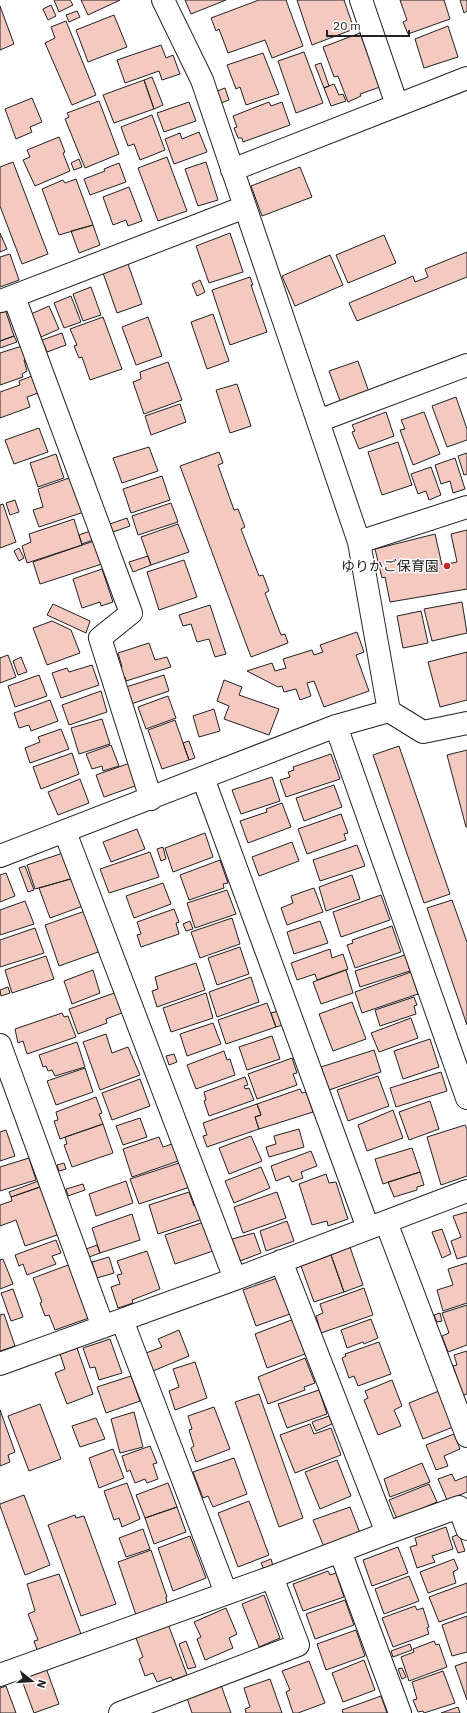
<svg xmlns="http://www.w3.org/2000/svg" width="467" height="1713" font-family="'IBM Plex Sans','Noto Sans JP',sans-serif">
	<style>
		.building { fill: #f3c9c0; stroke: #222 }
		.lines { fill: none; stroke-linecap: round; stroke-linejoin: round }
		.minor-casing { stroke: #222; stroke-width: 24 }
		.minor { stroke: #fff; stroke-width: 22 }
		.poi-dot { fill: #c62828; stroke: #fff; stroke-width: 1.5 }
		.labels { text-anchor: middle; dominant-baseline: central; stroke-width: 3; stroke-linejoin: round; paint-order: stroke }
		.poi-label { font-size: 14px; fill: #222; stroke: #fff; text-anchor: end }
	</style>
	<rect width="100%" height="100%" fill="#fff"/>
	<path class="building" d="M54,0H70L73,5L59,12Z
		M81,0H120L88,15Z
		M185,0H226L191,14Z
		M259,0H286L303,46L272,58L265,40L228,53L219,29L216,31L211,18Z
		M297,0H344L354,29L312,45Z
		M400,0H444L450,19L408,34L403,22L407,20Z
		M460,0H467V11L464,13Z
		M51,5L56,16L48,20L43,9Z
		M0,6L14,44L0,50Z
		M77,11L80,17L69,22L66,15Z
		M114,15L127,47L88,62L76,30Z
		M66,21L96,95L72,105L45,43L55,38L51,27Z
		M448,26L458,57L424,68L415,39Z
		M360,33L380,87L360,94L361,96L348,102L338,76L334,77L323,47Z
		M161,45L166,58L173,55L180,74L162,80L159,71L125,83L117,60Z
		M304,52L323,103L296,113L278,61Z
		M263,53L279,94L246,105L240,87L236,89L227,65Z
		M321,63L329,86L324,88L315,65Z
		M152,77L163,105L154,109L144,80Z
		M144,80L154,109L114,123L103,95Z
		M334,84L339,95L343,94L346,101L331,106L324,88Z
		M225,88L229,100L221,103L217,91Z
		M32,98L42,122L30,127L32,132L16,139L5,109Z
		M99,101L119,154L85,168L65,119L69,117L67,113Z
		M189,102L196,121L164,132L157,113Z
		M269,102L271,106L282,102L290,125L243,142L242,138H238L234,128L237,127L233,116Z
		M152,115L165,150L140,160L134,144L128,146L121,127Z
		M199,132L207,152L174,164L165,139L180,133L182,139Z
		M59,137L65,152L63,153L70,171L35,186L23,160L30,157L27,150Z
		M167,157L187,211L158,221L138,168Z
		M79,159L82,167L74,170L71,163Z
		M13,162L48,254L22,264L0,206V167Z
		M206,162L218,200L198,206L185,169Z
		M119,163L126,182L90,195L84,179L105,171L104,169Z
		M300,167L312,197L262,216L251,186Z
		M76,179L93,225L59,235L42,189L63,180L65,183Z
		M129,187L142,221L128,226L126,220L113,225L103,197Z
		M93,225L100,245L79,253L71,231Z
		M0,233L7,249L0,252Z
		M230,233L243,272L209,283L196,246Z
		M384,235L396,263L348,283L336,255Z
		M467,252V277L357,321L349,303L413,276L415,282L428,277L425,269Z
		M10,254L19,280L0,287V257Z
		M330,255L343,285L295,306L282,276Z
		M128,264L142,304L117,313L103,273Z
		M250,277L253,285H251L267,332L230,345L212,290Z
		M200,280L205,292L197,296L192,284Z
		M91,287L101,315L83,321L73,294Z
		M71,296L81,322L64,328L54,303Z
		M49,306L59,329L41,337L31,314Z
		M5,309L14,336L0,341V311Z
		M213,314L229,361L207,369L191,322Z
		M103,317L122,369L90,380L82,357L79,358L74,346L77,345L70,329Z
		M148,317L162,356L136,365L122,327Z
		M62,333L66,345L47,352L42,340Z
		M14,336L17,342L0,348V341Z
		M22,346L26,359L24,360L27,371L22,374L23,377L0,385V353Z
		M358,361L370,395L342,406L329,371Z
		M168,362L182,400L144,414L133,382L141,379L140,372Z
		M32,376L38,393L27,397L30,407L0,418V392L20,385L19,381Z
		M237,384L251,426L230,433L216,390Z
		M456,397L467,429V440L447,447L432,406Z
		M180,404L186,422L151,435L145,416Z
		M386,412L394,436L359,449L352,432L355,431L352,425Z
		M424,412L440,454L413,465L400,430L405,429L401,420Z
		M39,428L48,452L14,464L5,440Z
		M398,442L412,485L382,495L368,452Z
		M149,447L158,471L122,483L113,458Z
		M219,452L223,463L218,465L234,510L238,509L245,527L241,529L259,576L263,575L269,591L265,593L281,635L285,634L288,643L251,657L180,466Z
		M467,453V474L464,475L458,456Z
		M56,454L64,478L38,487L30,463Z
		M455,458L465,489L453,493L450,481L441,484L435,465Z
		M431,467L441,495L429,500L426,491L418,494L411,474Z
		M162,476L170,500L131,513L123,489Z
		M72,477L84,512L39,527L33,510L43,507L38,489Z
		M15,500L19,512L10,515L6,503Z
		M171,503L178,522L138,535L132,516Z
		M3,504L16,542L0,548V505Z
		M127,518L130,526L113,532L110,524Z
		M74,519L82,545L27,563L22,546L31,542L29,534Z
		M178,524L189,552L151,565L141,537Z
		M93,530L96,539L82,544L79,535Z
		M467,530V589L390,602L385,577L382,578L375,549L435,534L442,565L457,562L451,534Z
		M94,541L102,564L40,584L33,562Z
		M19,548L24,558L19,561L14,551Z
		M148,556L151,565L133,572L129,562Z
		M184,560L197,597L159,610L147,572Z
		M102,569L113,602L101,606L100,602L82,608L73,579Z
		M462,602L467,633L432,641L424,609Z
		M53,604L90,621L86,633L47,615Z
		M210,605L226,654L215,657L209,639L197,642L191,624L183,626L179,615Z
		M421,611L428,643L403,648L397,616Z
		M52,621L71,630L80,653L47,665L33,628Z
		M357,632L364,652L356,655L369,691L324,707L314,681L307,683L311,696L300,700L296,689L284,692L282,686L278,687L247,671L272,663L275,671L286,668L283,659L312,650L314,655L323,652L320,645Z
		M149,643L155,660L167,657L171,667L126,681L125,677L122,678L119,668L122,667L118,653Z
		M467,652V700L440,707L428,662Z
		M8,655L16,677L0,683V658Z
		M21,657L27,672L18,675L13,661Z
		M92,665L99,685L61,698L52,673L67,668L69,672Z
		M39,675L47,696L15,707L8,686Z
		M164,675L169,691L131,704L126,687Z
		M224,680L242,687L239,695L279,709L269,735L224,719L229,706L217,701Z
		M101,691L107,712L69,725L62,705Z
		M168,696L176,718L146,729L138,707Z
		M50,700L58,721L31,731L29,725L19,728L14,713Z
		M214,709L220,731L199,737L193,716Z
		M102,719L110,744L79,754L71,728Z
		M175,720L189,760L162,769L148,730Z
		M61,729L69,749L30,763L25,748L40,742L38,737Z
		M189,741L195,758L189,760L183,743Z
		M111,745L119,766L103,771L102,766L92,769L86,754Z
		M399,746L450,894L424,903L373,755Z
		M467,750V827H466L447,755Z
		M72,753L79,774L41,789L33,767Z
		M331,754L340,779L286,797L280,780L290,777L288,772L294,770L293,767Z
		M130,763L138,785L104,797L96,775Z
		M272,777L280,801L241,814L232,790Z
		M80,779L89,803L58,815L48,792Z
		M334,785L342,807L304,821L296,798Z
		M282,803L291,827L248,843L240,821L267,812L266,809Z
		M341,814L348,833L344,834L346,840L307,854L298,829Z
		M137,829L145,849L111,862L103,842Z
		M205,833L213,857L173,872L165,848Z
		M292,842L299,861L259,876L252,857Z
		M357,845L365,866L320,881L313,860Z
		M163,847L166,859L161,861L157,849Z
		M69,851L74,878L35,889L27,865Z
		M150,852L159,877L109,893L100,869Z
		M220,860L228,883L223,884L224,888L189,900L180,875Z
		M25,866L34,890L28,892L19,868Z
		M6,873L15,896L0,902V875Z
		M352,875L360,899L326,911L319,887Z
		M74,878L83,906L50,918L39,888Z
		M163,883L171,904L134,918L126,896Z
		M314,888L323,912L287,925L281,908L293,903L291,896Z
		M227,890L236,914L195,928L187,903Z
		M381,895L390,920L341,937L333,912Z
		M452,900L467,942V1025L427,908Z
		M25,901L34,924L0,935V910Z
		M174,909L179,922L176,923L179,934L141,947L137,935L141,934L137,922Z
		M88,910L101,951L59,966L45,925Z
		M232,918L240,944L200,958L191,932Z
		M190,921L193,929L186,931L183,924Z
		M320,921L328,943L294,954L287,932Z
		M392,926L401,952L355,968L347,945L353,943L352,940Z
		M35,928L44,953L0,967V940Z
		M240,947L249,974L217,985L208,958Z
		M330,949L332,958L343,954L348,969L317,980L315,974L297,980L291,963Z
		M405,955L410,971L360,987L355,971Z
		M46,956L54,979L12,993L5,970Z
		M196,963L205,990L157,1007L152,991L158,989L155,977Z
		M93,970L100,993L72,1004L64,981Z
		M346,970L353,993L321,1004L313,982Z
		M411,972L418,994L362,1013L355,992Z
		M251,977L259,1002L217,1017L209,992Z
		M8,987L10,993L1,996L0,990Z
		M120,991L127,1011L106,1019L107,1023L78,1034L69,1009Z
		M206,993L213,1018L171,1032L163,1008Z
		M414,997L417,1005L414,1006L416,1014L380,1026L375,1010Z
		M352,1002L366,1039L333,1051L319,1014Z
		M267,1003L276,1027L226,1044L218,1020Z
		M279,1011L283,1025L276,1027L271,1013Z
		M62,1013L64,1017L68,1016L76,1037L27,1054L23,1041L18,1043L15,1029Z
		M411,1018L418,1038L379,1052L371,1033Z
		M213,1023L221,1044L187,1056L180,1034Z
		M106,1034L112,1053L128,1047L140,1075L100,1090L83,1042Z
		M272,1036L280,1059L247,1070L239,1047Z
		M430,1039L439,1067L403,1079L394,1051Z
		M77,1042L85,1067L55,1076L52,1070L48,1071L46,1066L43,1067L39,1055Z
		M374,1050L381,1072L329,1090L321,1067Z
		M224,1051L227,1060L230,1059L235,1075L196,1089L187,1065Z
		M174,1054L177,1062L169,1065L166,1056Z
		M292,1058L297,1073L293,1074L297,1085L257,1099L248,1074Z
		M85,1068L93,1092L56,1105L47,1081Z
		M441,1072L447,1091L396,1107L390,1088Z
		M378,1076L389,1106L348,1121L337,1090Z
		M245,1077L248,1085L244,1086L245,1089L249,1088L254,1100L209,1116L204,1101L206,1100L204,1092Z
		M140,1079L150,1106L112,1120L102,1093Z
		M300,1089L302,1093L306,1092L313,1112L259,1129L255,1117L261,1115L257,1104Z
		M96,1097L102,1113L99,1114L103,1124L60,1139L54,1121L58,1120L56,1112Z
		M430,1101L439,1129L409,1140L399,1112Z
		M257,1104L261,1115L255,1117L259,1129L207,1147L203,1136L207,1135L203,1123Z
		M393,1110L403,1138L367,1151L358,1125Z
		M140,1118L147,1137L123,1145L116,1126Z
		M103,1124L113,1153L72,1167L64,1145L67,1144L65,1137Z
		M465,1125L467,1129V1176L441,1185L427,1137Z
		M299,1129L304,1147L269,1157L266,1147L276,1144L274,1136Z
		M6,1130L15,1156L0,1161V1132Z
		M251,1136L262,1161L229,1174L219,1148Z
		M159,1137L163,1147L175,1143L181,1160L132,1177L123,1149Z
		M412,1148L420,1172L383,1184L375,1159Z
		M311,1151L317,1166L301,1172L303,1178L292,1182L289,1176L276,1181L271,1166Z
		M29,1158L36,1180L0,1191V1167Z
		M182,1162L190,1187L139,1204L130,1179Z
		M64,1163L66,1169L59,1171L57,1165Z
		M261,1167L270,1188L234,1203L225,1181Z
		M420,1172L424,1185L417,1187V1190L394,1197L388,1182Z
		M326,1174L329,1183L336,1182L348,1219L328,1226L327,1221L312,1225L299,1184Z
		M41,1180L43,1186L11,1197L9,1192Z
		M126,1181L133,1203L96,1216L89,1194Z
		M83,1184L85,1190L68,1196L66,1189Z
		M43,1186L60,1234L25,1246L16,1220L0,1226V1205L12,1201L11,1197Z
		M189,1192L194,1206L198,1205L203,1219L158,1234L149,1205Z
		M277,1192L286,1218L243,1233L234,1207Z
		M467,1212V1256L457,1259L451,1241L461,1237L453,1216Z
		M132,1214L140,1240L100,1253L92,1228Z
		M287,1221L294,1241L266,1251L260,1231Z
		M204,1222L213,1251L175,1264L165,1235Z
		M442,1229L451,1254L442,1258L432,1232Z
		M254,1233L261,1253L240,1261L232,1239Z
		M56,1240L61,1253L52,1256L56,1264L27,1275L23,1264L19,1266L15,1255Z
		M97,1245L100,1253L89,1257L86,1249Z
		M350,1247L363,1285L344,1292L331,1255Z
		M147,1251L160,1289L132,1300L133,1303L118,1308L111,1287L120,1284L117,1275L122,1274L117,1261Z
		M331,1255L344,1292L314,1302L301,1266Z
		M109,1257L114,1273L97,1278L92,1262Z
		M3,1259L13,1284L0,1289V1260Z
		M467,1263V1303L443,1311L437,1290L453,1285L448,1269Z
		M71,1264L89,1318L55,1330L49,1315L45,1316L40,1303L42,1302L33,1278Z
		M277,1278L290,1314L256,1326L243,1290Z
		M364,1288L373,1315L321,1333L316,1316L323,1313L320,1304Z
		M13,1289L23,1317L11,1321L1,1293Z
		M467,1305V1345L448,1352L442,1336L449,1333L442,1313Z
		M440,1313L442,1321L437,1322L434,1315Z
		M4,1314L15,1346L0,1351V1315Z
		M294,1319L305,1354L267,1368L255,1334Z
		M371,1319L378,1338L364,1344L363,1342L347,1348L341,1330Z
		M179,1330L189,1356L153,1371L146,1353L162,1347L158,1339Z
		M110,1339L122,1373L99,1380L95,1367L90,1368L83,1348Z
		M379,1342L391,1374L358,1386L354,1376L349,1378L342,1358L346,1356L345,1354Z
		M77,1348L93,1394L67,1404L55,1373L65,1369L60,1354Z
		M467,1351V1394L463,1395L453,1366L457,1365L454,1355Z
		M305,1358L315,1383L304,1387L305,1390L268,1404L258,1377Z
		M195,1362L207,1398L175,1410L169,1391L179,1387L173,1369Z
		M131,1376L140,1401L106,1413L97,1387Z
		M392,1380L402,1406L394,1410L401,1426L378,1435L364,1400L368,1398L365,1391Z
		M319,1390L327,1414L287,1428L278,1404Z
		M439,1391L453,1427L423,1439L409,1403Z
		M259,1394L303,1518L279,1527L235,1402Z
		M40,1404L61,1459L29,1471L8,1416Z
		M214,1407L230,1449L196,1462L191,1448L194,1446L189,1430L192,1429L188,1416Z
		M0,1410L15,1452L8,1455L10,1462L0,1466Z
		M134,1412L143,1447L120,1453L111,1419Z
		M329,1416L332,1424L316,1431L312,1422Z
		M96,1418L105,1439L80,1447L72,1426Z
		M310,1424L314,1434L331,1428L341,1455L295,1473L280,1435Z
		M454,1434L460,1449L444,1456L448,1466L436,1470L426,1445Z
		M150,1446L157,1463L153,1464L158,1479L147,1483L145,1479L135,1483L130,1470L127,1472L122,1456Z
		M113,1449L124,1478L99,1488L89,1458Z
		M234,1458L247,1494L213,1507L208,1496L203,1498L193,1472Z
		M337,1460L351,1496L320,1509L305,1472Z
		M422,1463L430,1482L390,1497L384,1479Z
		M452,1474L455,1481L467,1476V1492L447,1500L438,1479Z
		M127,1483L140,1519L122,1527L119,1518L114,1520L104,1491Z
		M168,1483L177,1507L145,1518L136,1495Z
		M429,1484L437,1502L397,1519L389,1500Z
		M24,1495L50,1565L25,1575L0,1506V1504Z
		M249,1501L269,1555L238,1567L218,1513Z
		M177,1507L186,1532L154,1544L145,1518Z
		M350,1507L360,1533L324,1547L313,1520Z
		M75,1515L76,1518L84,1516L116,1604L81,1616L48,1525Z
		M446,1527L453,1549L432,1556L435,1562L417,1568L410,1547L417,1545L415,1538Z
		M143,1529L150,1549L126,1557L119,1538Z
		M459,1534L465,1551L458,1553L452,1537Z
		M190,1536L206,1578L173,1591L158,1548Z
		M398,1547L408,1573L372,1586L363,1560Z
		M151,1550L167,1597H166L167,1604L136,1615L118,1562Z
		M271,1559L273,1566L264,1569L261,1563Z
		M454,1559L458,1569L453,1572L456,1583L428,1593L420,1572Z
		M328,1571L330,1575L336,1573L344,1597L303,1611L293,1584Z
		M59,1574L81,1634L37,1650L34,1641L38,1640L28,1614L35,1611L27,1584Z
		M409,1576L419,1601L384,1614L375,1589Z
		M467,1583V1612L439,1622L429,1597Z
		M264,1595L280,1638L259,1647L242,1604Z
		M345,1600L354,1625L315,1639L306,1614Z
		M415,1606L417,1610L423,1608L429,1627L427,1628L429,1634L393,1647L382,1618Z
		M226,1608L237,1634L229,1638L233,1648L205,1660L197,1639L201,1637L194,1622Z
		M467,1616V1652L452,1656L442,1625Z
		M168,1624L187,1675L173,1680L171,1677L157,1682L153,1673L145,1676L139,1659L143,1657L136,1638L139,1637V1635Z
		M356,1630L365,1656L326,1670L317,1644Z
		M186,1641L196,1667L188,1669L179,1644Z
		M434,1641L436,1645L439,1644L447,1667L409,1681L401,1657L414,1652L413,1649Z
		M410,1644L412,1650L393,1657L391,1651Z
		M364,1660L375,1690L343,1702L332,1673Z
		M309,1661L325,1703L298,1713H293L286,1692L290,1690L282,1671Z
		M467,1662V1700L455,1666Z
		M46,1668L59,1704L34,1713L21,1678Z
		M402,1668L406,1677L402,1679L398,1669Z
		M443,1671L455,1703L424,1713L423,1711L418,1712L413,1700L417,1699L412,1682Z
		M270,1679L282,1713H246L245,1709L250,1707L244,1688Z
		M221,1685L231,1713H192L187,1698Z
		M6,1686L16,1713H0V1688Z
		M381,1696L387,1713H343L342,1710Z
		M458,1707L460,1713H441Z"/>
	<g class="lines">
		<defs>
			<path id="minor" d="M361,0L397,105
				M232,170L467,78
				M14,297L131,613L100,638L151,799
				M1,301L245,207
				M318,421L467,365
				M359,542L467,507
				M389,711L423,732L467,723
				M336,726L467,1098
				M203,778L368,1228
				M65,832L235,1279
				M0,856L336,726L389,711L359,542L202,80L163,0
				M0,1045L103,1327
				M386,1222L467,1436
				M281,1261L387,1533
				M122,1320L226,1593
				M0,1364L235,1279L467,1191
				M340,1551L400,1713
				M0,1675L272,1577L387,1533L459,1507L467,1529
				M120,1713L298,1645L272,1577"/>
		</defs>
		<use href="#minor" class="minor-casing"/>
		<use href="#minor" class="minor"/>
	</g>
	<circle class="poi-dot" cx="447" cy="566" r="4"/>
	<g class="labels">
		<g class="poi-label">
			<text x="439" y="566">ゆりかご保育園</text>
		</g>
	</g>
	<g transform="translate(32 1681) rotate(107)" stroke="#ffffff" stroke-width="3" paint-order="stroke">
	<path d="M0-3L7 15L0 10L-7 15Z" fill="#222222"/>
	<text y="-6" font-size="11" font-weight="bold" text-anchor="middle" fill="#222222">N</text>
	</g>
	<path d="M327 30v6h82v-6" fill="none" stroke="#222222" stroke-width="2"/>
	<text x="333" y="30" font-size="12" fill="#222222" stroke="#ffffff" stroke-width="3" paint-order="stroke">20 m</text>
</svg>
